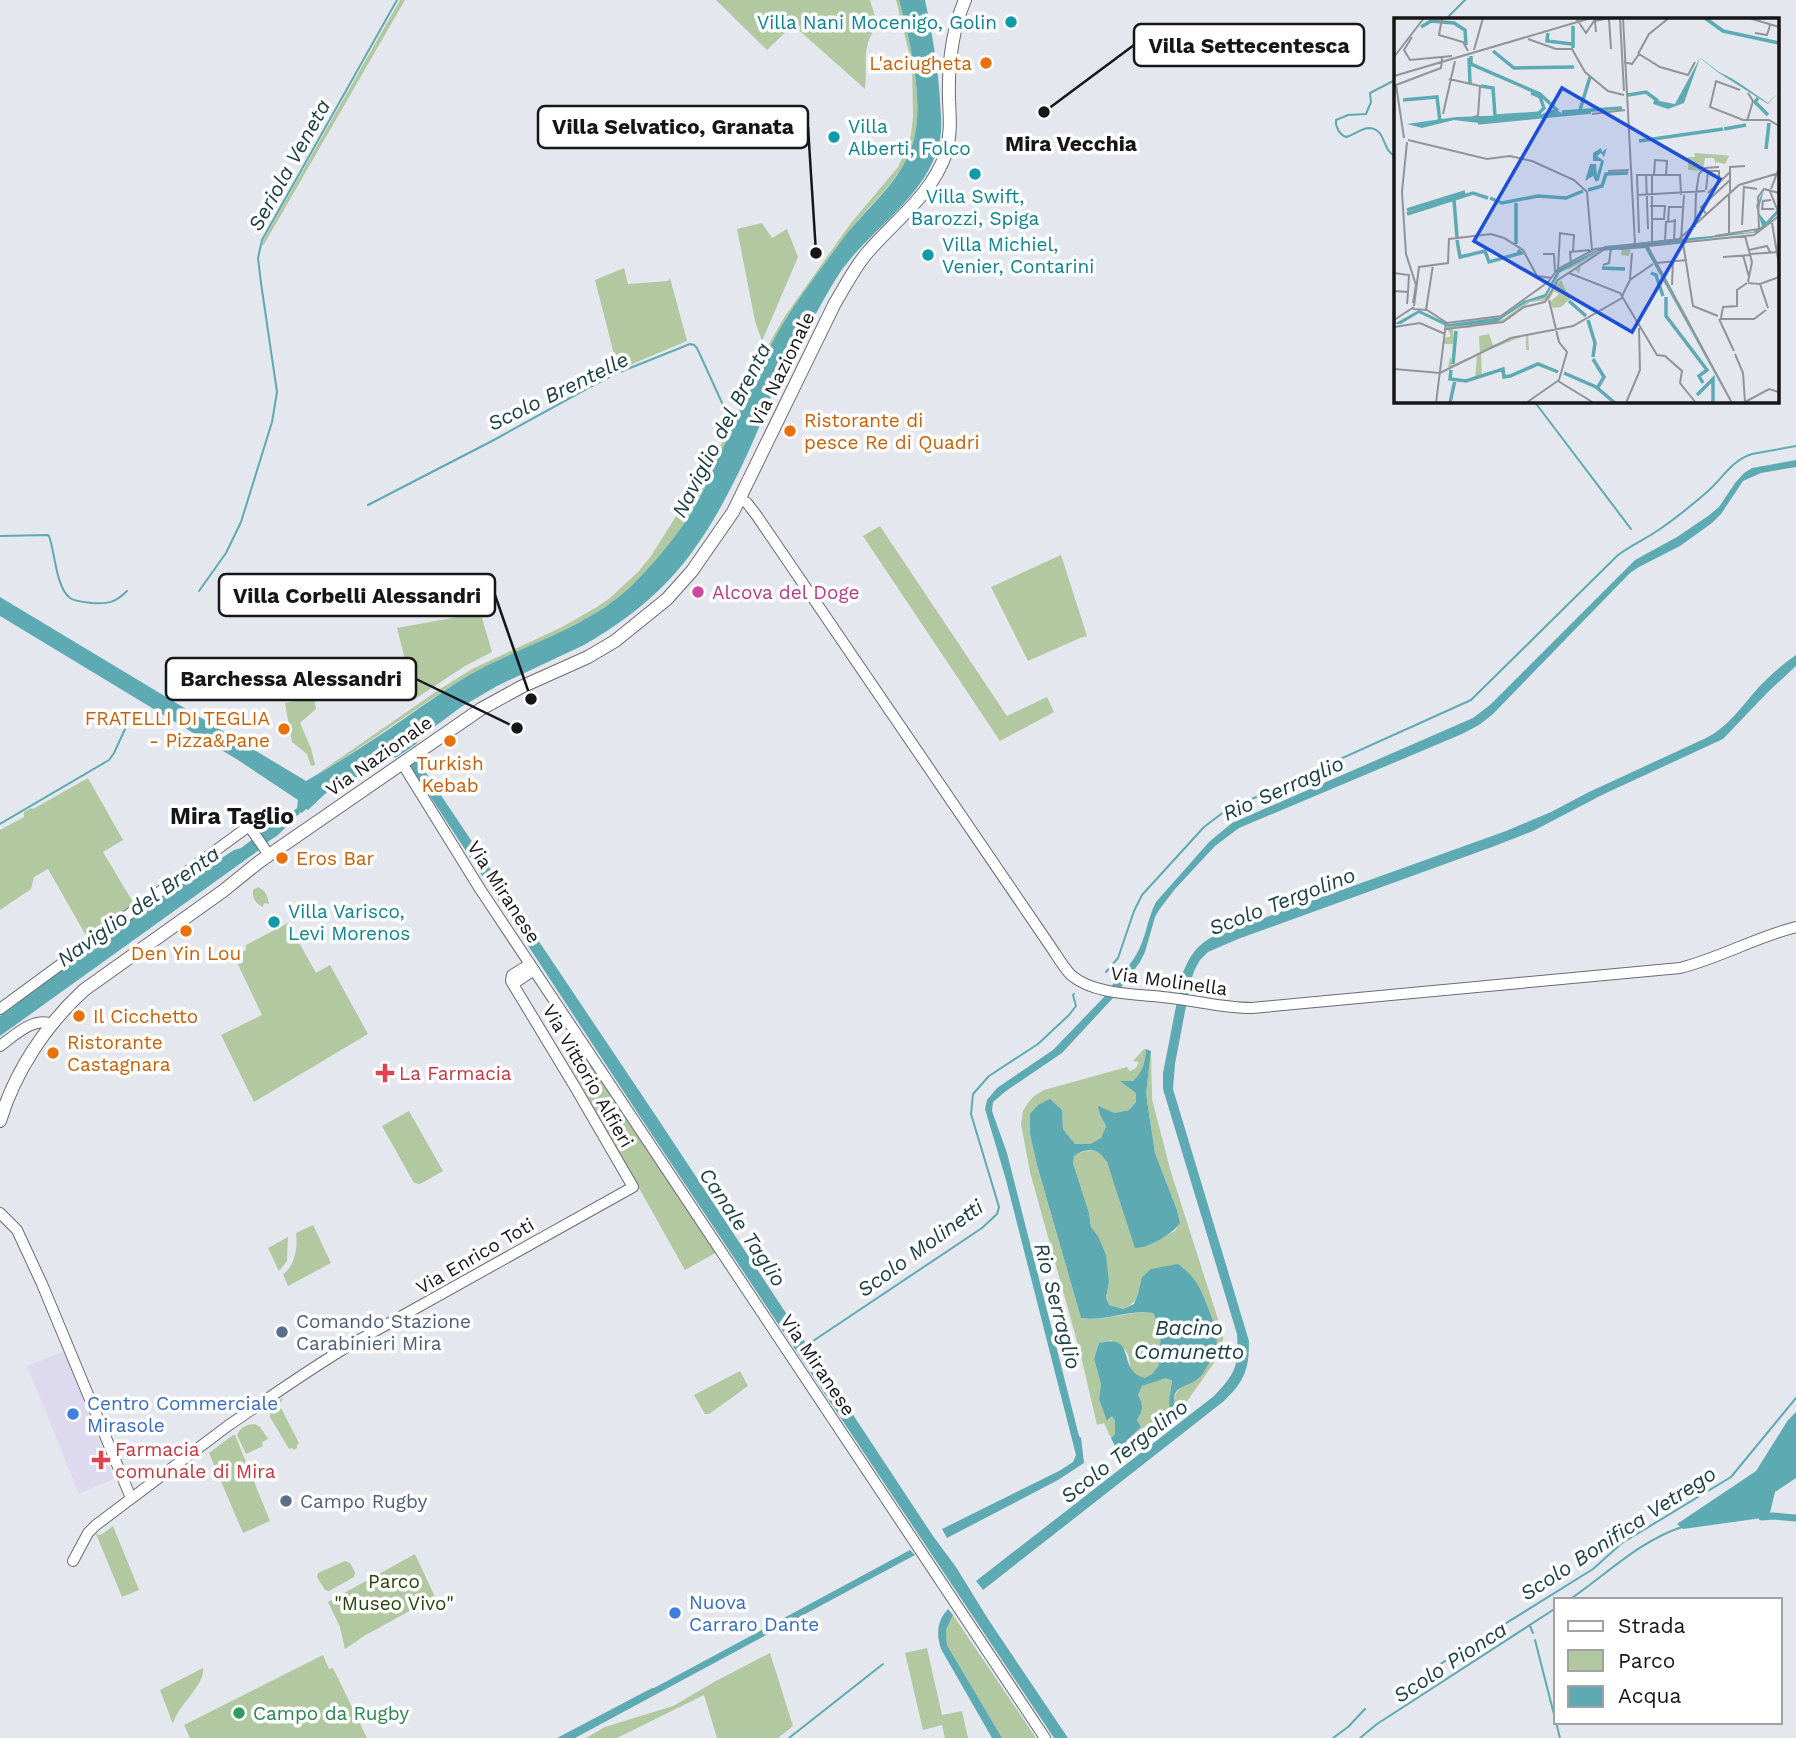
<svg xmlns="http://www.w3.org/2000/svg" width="1796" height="1738" viewBox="0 0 1796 1738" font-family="'Work Sans',sans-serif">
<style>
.commercial{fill:#dddaf0}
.green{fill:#b1c8a0}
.water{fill:#5eaab2}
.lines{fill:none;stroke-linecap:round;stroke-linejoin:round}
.stream{stroke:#5eaab2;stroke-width:2}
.canal{stroke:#5eaab2;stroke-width:7}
.secondary-casing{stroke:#6a6b73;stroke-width:12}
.primary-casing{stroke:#6a6b73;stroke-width:14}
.secondary{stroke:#fff;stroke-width:10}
.primary{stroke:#fff;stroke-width:12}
.culture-dot{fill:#0f9aa8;stroke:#fff;stroke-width:2.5}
.food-dot{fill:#e8710a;stroke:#fff;stroke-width:2.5}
.hotel-dot{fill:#d1479c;stroke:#fff;stroke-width:2.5}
.health-dot{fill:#e0444e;stroke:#fff;stroke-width:2.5}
.service-dot{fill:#5c6f8a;stroke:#fff;stroke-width:2.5}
.shop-dot{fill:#3f7fe0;stroke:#fff;stroke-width:2.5}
.leisure-dot{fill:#2e9e5b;stroke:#fff;stroke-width:2.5}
.labels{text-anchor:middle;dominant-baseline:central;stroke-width:7;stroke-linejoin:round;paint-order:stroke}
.culture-label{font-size:19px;fill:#0d838f;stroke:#fff;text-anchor:start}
.food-label{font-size:19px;fill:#c56008;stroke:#fff;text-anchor:start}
.street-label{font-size:19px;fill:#161619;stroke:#fff}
.hotel-label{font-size:19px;fill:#b23c85;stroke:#fff;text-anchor:start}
.health-label{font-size:19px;fill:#be3a42;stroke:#fff;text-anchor:start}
.service-label{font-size:19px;fill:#4e5e75;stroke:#fff;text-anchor:start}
.shop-label{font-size:19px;fill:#366cbe;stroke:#fff;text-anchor:start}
.park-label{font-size:19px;fill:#28420b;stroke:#fff}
.leisure-label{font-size:19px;fill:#27864d;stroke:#fff;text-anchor:start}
.neighbourhood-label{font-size:21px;font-weight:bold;fill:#161619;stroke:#fff}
.water-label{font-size:21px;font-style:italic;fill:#1c4044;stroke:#fff}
.quarter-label{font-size:23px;font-weight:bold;fill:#161619;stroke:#fff}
.inset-river{fill:none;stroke:#5eaab2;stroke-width:3.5}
.inset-road{fill:none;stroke:#929399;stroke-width:2}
.view{fill:#1d4ed8;fill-opacity:0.15;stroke:#1d4ed8;stroke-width:3.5}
.inset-edge{fill:none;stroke:#161619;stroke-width:3.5}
.leader{fill:none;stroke:#161619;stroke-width:2.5}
.callout-dot{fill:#161619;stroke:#fff;stroke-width:2.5}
.callout{fill:#fff;stroke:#161619;stroke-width:2.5}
.callout-label{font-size:21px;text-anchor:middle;font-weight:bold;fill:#161619}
</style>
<rect width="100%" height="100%" fill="#e5e7ef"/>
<!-- commercial -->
<polygon class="commercial" points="65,1351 114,1479 79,1494 27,1366"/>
<!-- green -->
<g class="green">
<polygon points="400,0 405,0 263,246 262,243 269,230"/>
<path d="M716,0h154l8,26c-18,18 -10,40 -13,63l-72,-64 -26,25z"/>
<path d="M896,0h3c11,41 27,105 13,146 -12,36 -44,58 -65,89 -17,25 -34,49 -51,74 -9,13 -19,26 -27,40 -30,56 -50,123 -86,176 -15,24 -35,45 -55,64 -47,42 -109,57 -163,89 -51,30 -98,68 -151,98l123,-85 35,-22 90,-42 35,-20 13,-9 28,-26 13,-16 73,-116 46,-98 15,-26 66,-93 47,-56 7,-15 6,-17 2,-18 -1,-52z"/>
<polygon points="762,223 772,238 787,229 798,257 762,341 755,321 737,229"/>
<polygon points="624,268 628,284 668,281 670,278 687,341 618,370 595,280"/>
<polygon points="880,526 1007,716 1047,697 1054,712 1000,741 863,536"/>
<polygon points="1061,555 1087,636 1080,638 1028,661 991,587"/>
<polygon points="477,601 492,652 465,666 415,699 397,628 457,617 463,605"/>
<polygon points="314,697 316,709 300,723 311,748 315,765 311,766 307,754 292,742 285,703"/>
<polygon points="88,778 123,840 103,852 134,904 88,939 48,869 34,877 31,889 0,910 0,830 24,817 24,812 31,808 33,809"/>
<path d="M258,887c7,3 10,9 11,17l-5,-1 -1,4c-7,-3 -11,-9 -10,-17z"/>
<polygon points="288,923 316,973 330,965 368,1034 254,1102 221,1035 262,1015 234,956 246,950 246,945"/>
<path d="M1144,1049h2c-1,14 -3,22 -13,32h-12l15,12v9l-7,8 -14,3 -16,-6 1,8 6,11 -5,12 -11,6h-15l-12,-15 -1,-19 -9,-8 -23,32 7,31 44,153c24,4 48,-8 72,-5l8,15 -2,37 -7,9 -7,5c-22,-6 -11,-15 -19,-28 -3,-4 -11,-8 -15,-11l-12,3 -5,16 7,25 -2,15 9,22 4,-5 3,5v13l-4,4 -7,-15 -7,2 -17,-73 -50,-180 -9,-48 2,-13 5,-8 6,-7 10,-6 83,-23 3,4 6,-3 3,-6 -6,-1z"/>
<polygon points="581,1050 717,1252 685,1270 566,1058"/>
<path d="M1151,1051l1,48 18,70 53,166v15l-40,57 -62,48 -4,-5 24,-23 -4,-6c6,-11 7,-15 1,-26l4,-9 24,-9 6,5 -3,17 5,4c0,-15 13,-20 25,-25l-57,-101c-4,17 -2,24 -19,32l-14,-4 -3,-7 3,-16 -11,-46 -7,-9 -2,-14 -16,-50 1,-7c7,-4 18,-9 26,-4 6,4 8,13 10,19 9,27 22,51 35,75l30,-15 5,-8 -3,-13 -22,-57 -9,-59z"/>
<polygon points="409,1111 443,1171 420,1184 414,1183 382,1126"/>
<path d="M313,1225l18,38 -43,23 -5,-12c12,-7 15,-28 13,-41z"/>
<polygon points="288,1237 287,1261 279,1271 268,1248"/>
<polygon points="740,1371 748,1386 709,1414 705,1414 694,1395"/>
<polygon points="283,1397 280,1406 299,1443 297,1445 297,1448 294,1450 292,1448 289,1449 270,1417 270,1409"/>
<path d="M255,1424l5,3 8,12 -6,3 1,4 -17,8 -9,-19c3,-7 9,-11 18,-11z"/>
<polygon points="233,1435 235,1435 270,1521 243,1533 209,1453"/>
<polygon points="113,1526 139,1590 122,1597 96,1534 101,1535"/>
<polygon points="415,1554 435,1597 364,1636 345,1649 340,1627 328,1602"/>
<polygon points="345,1561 350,1563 355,1572 354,1577 329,1591 325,1590 317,1577 318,1573"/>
<polygon points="953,1615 1036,1738 1002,1738 947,1645 946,1630"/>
<polygon points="927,1648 942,1715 962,1711 968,1738 945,1738 942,1725 923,1730 905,1653"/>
<polygon points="770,1653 793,1726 778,1738 717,1738 704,1695 617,1738 586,1738 605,1727 673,1706 714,1682"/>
<polygon points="323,1655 329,1669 333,1668 367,1738 190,1738 184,1725"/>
<path d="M203,1668c3,16 -26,38 -30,56l-13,-34z"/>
</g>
<!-- water -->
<g class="water">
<path d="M899,0h26c7,33 13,66 15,100 1,16 3,32 -2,47 -13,50 -68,83 -97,124 -14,21 -25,43 -37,65 -12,20 -25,39 -33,60 -3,5 -3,10 -5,15 -24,58 -55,125 -98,170 -25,26 -53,46 -84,64l-87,41 -36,21 -39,29 -6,8 -19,13 -15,3 -14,7 1,3 -24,14 -2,-2 -17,11 -18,17 -2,-1 -4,4 -1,-1 -23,23 -18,12 -1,3 -259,186v-20l142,-106 92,-60 7,-2 47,-35 2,1 7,-6 1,-8 -60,-40 -238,-144v-19l306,184c35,-20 69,-42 102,-65 19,-13 38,-27 58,-39 53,-31 115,-46 162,-88 21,-20 39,-41 55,-64 14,-20 25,-43 35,-66 17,-36 33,-74 51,-110 19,-38 46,-72 71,-106 23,-33 59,-58 72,-97 14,-41 -2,-105 -13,-146z"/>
<path d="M1796,460v7l-35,6 -18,8 -22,33 -9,9 -32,23 -41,21 -9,6 -138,142 -13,10 -17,9 -223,94 -24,18 -40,43 -16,21 -4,7 -10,35 -5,10 -27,36 -51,55 -56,38 -13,11 -1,9 15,42 72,283 2,2 3,25 -26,17 -111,58 -5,-9 117,-58 14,-9 3,-7 -70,-275 -21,-71 2,-9 10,-12 56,-38 52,-54c8,-15 22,-25 31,-41 10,-16 11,-36 20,-53l53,-60 23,-19 241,-105 17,-13 145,-145 42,-23 31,-21 11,-9 16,-24 9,-10 8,-5z"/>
<path d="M1796,655v11l-28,26 -45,47 -119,55 -71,37 -41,16 -254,92 -30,13 -8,8 -5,9 -4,11 -16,84 -2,25 76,252c0,28 -4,40 -25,60l-241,189 -7,-9 238,-185c22,-23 25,-31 23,-62l-74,-245v-16l16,-82 -3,-4v-5l4,-1c7,-20 14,-35 34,-45l292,-105 45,-19 38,-20 117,-54c23,-12 36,-32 52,-50 11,-12 25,-24 38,-33z"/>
<polygon points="418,761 658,1119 933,1536 956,1567 988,1619 1068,1738 1054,1738 639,1115 428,793 412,769 411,765"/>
<path d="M1146,1049l5,2 -5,43 9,59 22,57 3,13c-7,11 -32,25 -45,25l-28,-86c-10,-15 -18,-15 -33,-6l-1,7 16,50 2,14 7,9 8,19 3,27 -3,16 3,7 14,4 11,-5 4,-10 4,-17 9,-8 27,-5c19,15 22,23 30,44 9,23 14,34 0,57 -3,4 -5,10 -9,13 -13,11 -29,6 -24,30l-5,3 -1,-11 3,-19 -6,-3 -24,8 -4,9c6,11 5,15 -1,25l4,7 -24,23 -6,-12 4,-4v-13l-3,-5 -5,5 -8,-22 2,-15 -7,-25 5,-16c40,-10 16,28 46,35l7,-4 7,-9 2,-37 -8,-15c-24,-4 -48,9 -72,5l-44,-153 -7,-31v-20l8,-9 12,-6 12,11 1,19 12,15h15l11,-6 5,-12 -6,-11 -2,-9 17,7 14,-3 7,-8v-9l-16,-12h13c10,-10 12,-18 13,-32z"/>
<polygon points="1796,1412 1796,1478 1775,1492 1769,1517 1683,1529 1677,1524 1756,1471 1788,1420"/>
<polygon points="910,1550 915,1555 575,1738 557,1738 652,1688 654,1688"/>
<path d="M948,1609l5,6 -7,15 1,15 55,93h-10l-51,-89c-5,-16 -4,-28 7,-40z"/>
</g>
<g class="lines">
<!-- stream -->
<g class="stream">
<polyline points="1446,19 1465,0"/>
<path d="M1395,80l-25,13 1,9 -5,12 -18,1 -12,5c-1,7 4,15 10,17 7,-2 15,-8 22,-9 19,0 13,22 27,28"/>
<polyline points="1534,401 1631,529"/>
<polyline points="368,505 492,441 590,387 615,374 690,344 694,345 697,348 728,416"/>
<path d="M0,536l47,-1 2,1c6,16 7,52 21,62 6,4 15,4 22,5 16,1 23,0 35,-12"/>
<polyline points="199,591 226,553 241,522 272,422 277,392 261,283 258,258 262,240 397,0"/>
<polyline points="0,824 109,760 114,753 131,716"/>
<path d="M1106,972l12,-14 16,-47 8,-16 62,-68 21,-16 246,-111 147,-145c13,-10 28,-16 42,-26 16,-11 32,-24 47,-37 15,-13 25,-32 45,-38l44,-8"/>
<polyline points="813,1341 982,1228 997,1214 999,1207 971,1114 973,1094 989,1076 1038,1044 1069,1015 1076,1006 1073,995 1074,994"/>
<path d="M1569,1600c37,-25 70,-59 113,-73"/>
<polyline points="1530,1626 1533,1633"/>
<polyline points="1535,1640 1560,1738"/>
<polyline points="1434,1668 1593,1569 1622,1543 1731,1477 1796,1398"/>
<polyline points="789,1738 883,1664"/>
<polyline points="1333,1738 1348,1727 1365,1709"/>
<polyline points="1360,1738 1377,1724 1556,1608"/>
</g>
<!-- canal -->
<polyline class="canal" points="1762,1517 1773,1516 1796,1518"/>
<!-- secondary casing -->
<g class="secondary-casing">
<g id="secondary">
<path d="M739,498l8,5 10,13 298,437c5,8 10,16 16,22 24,21 71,19 100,23 28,3 52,10 81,10l428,-40c40,-10 76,-31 116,-41"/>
<polyline points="402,763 480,889 1045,1738"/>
<polyline points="513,984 534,970"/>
<polyline points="0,1009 249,826 269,855"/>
<path d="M0,1046c14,-10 34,-30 52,-22"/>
<polyline points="0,1213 17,1230 42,1284 131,1498"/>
<path d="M73,1561l15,-28 8,-8 133,-100c40,-27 79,-55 121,-80l283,-158 -58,-100 -64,-106 1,-6 18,-11"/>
</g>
</g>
<!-- primary casing -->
<g class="primary-casing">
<path id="primary" d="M0,1121c15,-50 46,-96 84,-131l139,-99 36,-29 222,-153 40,-22 67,-30 27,-16 52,-42 25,-28 41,-59 102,-209c10,-16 19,-35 32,-50 27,-32 65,-58 79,-100 5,-18 4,-34 3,-53 -1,-35 2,-68 16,-100"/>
</g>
<!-- secondary -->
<use href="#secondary" class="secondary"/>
<!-- primary -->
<use href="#primary" class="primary"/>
</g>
<!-- markers -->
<g class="culture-dot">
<circle cx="1011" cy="22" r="7"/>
<circle cx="834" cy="137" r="7"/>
<circle cx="975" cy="174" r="7"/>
<circle cx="928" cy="255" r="7"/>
<circle cx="274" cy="922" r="7"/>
</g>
<g class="food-dot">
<circle cx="986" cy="63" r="7"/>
<circle cx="790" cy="431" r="7"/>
<circle cx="284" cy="729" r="7"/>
<circle cx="450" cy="741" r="7"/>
<circle cx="282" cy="858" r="7"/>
<circle cx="186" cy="931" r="7"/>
<circle cx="79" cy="1016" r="7"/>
<circle cx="53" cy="1053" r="7"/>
</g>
<circle class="hotel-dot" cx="698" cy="592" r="7"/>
<g class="health-dot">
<path d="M381.5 1062.5h7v7h7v7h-7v7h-7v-7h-7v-7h7z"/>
<path d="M97.5 1449.5h7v7h7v7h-7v7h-7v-7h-7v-7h7z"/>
</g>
<g class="service-dot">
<circle cx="282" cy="1332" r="7"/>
<circle cx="286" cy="1501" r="7"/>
</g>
<g class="shop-dot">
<circle cx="73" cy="1414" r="7"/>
<circle cx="675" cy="1613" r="7"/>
</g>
<circle class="leisure-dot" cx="239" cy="1713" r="7"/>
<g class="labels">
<!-- culture labels -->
<g class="culture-label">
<text x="997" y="22" text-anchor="end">Villa Nani Mocenigo, Golin</text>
<text x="848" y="126">Villa<tspan x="848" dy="22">Alberti, Folco</tspan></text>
<text x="975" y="196" text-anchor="middle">Villa Swift,<tspan x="975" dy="22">Barozzi, Spiga</tspan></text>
<text x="942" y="244">Villa Michiel,<tspan x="942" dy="22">Venier, Contarini</tspan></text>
<text x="288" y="911">Villa Varisco,<tspan x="288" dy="22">Levi Morenos</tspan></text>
</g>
<!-- food labels -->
<g class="food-label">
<text x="972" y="63" text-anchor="end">L'aciugheta</text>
<text x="804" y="420">Ristorante di<tspan x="804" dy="22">pesce Re di Quadri</tspan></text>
<text x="270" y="718" text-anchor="end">FRATELLI DI TEGLIA<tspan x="270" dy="22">- Pizza&amp;Pane</tspan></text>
<text x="450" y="763" text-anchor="middle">Turkish<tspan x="450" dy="22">Kebab</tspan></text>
<text x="296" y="858">Eros Bar</text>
<text x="186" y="953" text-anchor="middle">Den Yin Lou</text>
<text x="93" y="1016">Il Cicchetto</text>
<text x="67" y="1042">Ristorante<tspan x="67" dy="22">Castagnara</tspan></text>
</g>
<!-- street labels -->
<g class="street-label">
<text transform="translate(782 369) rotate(-64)">Via Nazionale</text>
<text transform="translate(379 756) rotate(-35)">Via Nazionale</text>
<text transform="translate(504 892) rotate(57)">Via Miranese</text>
<text transform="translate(1169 981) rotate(8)">Via Molinella</text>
<text transform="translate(588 1076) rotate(60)">Via Vittorio Alfieri</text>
<text transform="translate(475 1256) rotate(-30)">Via Enrico Toti</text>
<text transform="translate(818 1365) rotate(56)">Via Miranese</text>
</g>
<!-- hotel labels -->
<g class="hotel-label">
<text x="712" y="592">Alcova del Doge</text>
</g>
<!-- health labels -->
<g class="health-label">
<text x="399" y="1073">La Farmacia</text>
<text x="115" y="1449">Farmacia<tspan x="115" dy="22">comunale di Mira</tspan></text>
</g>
<!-- service labels -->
<g class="service-label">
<text x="296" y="1321">Comando Stazione<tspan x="296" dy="22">Carabinieri Mira</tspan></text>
<text x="300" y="1501">Campo Rugby</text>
</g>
<!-- shop labels -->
<g class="shop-label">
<text x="87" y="1403">Centro Commerciale<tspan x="87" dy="22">Mirasole</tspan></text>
<text x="689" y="1602">Nuova<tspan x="689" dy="22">Carraro Dante</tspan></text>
</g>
<!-- park labels -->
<g class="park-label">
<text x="394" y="1581">Parco<tspan x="394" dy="22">"Museo Vivo"</tspan></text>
</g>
<!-- leisure labels -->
<g class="leisure-label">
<text x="253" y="1713">Campo da Rugby</text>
</g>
<!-- neighbourhood labels -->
<g class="neighbourhood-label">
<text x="1071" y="143">Mira Vecchia</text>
</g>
<!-- water labels -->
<g class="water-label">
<text transform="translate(289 165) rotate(-61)">Seriola Veneta</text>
<text transform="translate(558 391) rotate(-26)">Scolo Brentelle</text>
<text transform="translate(721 430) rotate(-63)">Naviglio del Brenta</text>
<text transform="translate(1283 788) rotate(-24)">Rio Serraglio</text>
<text transform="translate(1282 901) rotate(-21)">Scolo Tergolino</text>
<text transform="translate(138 906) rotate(-35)">Naviglio del Brenta</text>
<text transform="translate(743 1227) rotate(56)">Canale Taglio</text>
<text transform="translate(920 1248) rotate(-36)">Scolo Molinetti</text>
<text transform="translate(1058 1306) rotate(75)">Rio Serraglio</text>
<text x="1189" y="1327">Bacino<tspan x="1189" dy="24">Comunetto</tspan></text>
<text transform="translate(1124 1451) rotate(-38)">Scolo Tergolino</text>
<text transform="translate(1618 1533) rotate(-33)">Scolo Bonifica Vetrego</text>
<text transform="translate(1450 1662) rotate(-33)">Scolo Pionca</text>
</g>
<!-- quarter labels -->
<g class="quarter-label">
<text x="232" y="816">Mira Taglio</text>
</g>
</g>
<!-- overview -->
<g transform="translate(1394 18)">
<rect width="385" height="385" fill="#e5e7ef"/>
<path d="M300,135l29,2 6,1 -4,8 -9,-2v4l-2,-8h-9l-2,13 -15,-1v-13h7zM216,230h34l-13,1 -2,7 -8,-1 1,-6h-17l-23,13 -3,12 -4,-5 6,-6 -12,6 -7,2 -2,1 -7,17 8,-9 9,19 -9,8 -8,1 -3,-6 9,-8 -5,-3 -5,9 -19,2 -21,17 -2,-1 -6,4 -14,3 -10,1 -8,2 -16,-1 1,17h-10l1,-6 6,-2 -5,-9 39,-2 20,-7 22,-16 19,-5 4,-3 7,-19 4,-4 37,-20 6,-2zM95,316l4,11 35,-11 1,16h-3v-15l-45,18 1,24 -7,2 2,-24 -29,13 2,-12 2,9 28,-12 -1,-17z" fill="#b1c8a0"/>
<path d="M306,40l2,1 17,13 12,6 11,7 26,18 11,-11 -11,12 -49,-31 -19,-15 -16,45 -16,6 -15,-5 1,-4 21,4zM160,91l8,4 -83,10 -25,-3 -32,8 -15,-4 49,-7 86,-3zM207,130l1,4 5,-4 -3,9 -3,-4 -4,3 7,5 -5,19 -3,2 -3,-6 -8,5 5,-17h6l1,11 4,-14h-8v-8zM370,172l-6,22 8,10 13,-14v5l-20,19 -112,14 84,157 -86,-155 -47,3 -39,22 -13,24 -19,5 -32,21 -47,4 -29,-14 -18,11h-7l25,-14 30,14 52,-7 23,-16 21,-7 13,-24 47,-24 148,-14 9,-6 -6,-20z" fill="#5eaab2"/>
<path class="inset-river" d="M311,0l18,13 56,12M179,8v22M27,9l10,-6 23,2 11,7 1,15M154,15l-1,8 25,3M99,33l21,17 60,-1M77,38v8l69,30 18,17M75,40l1,25M87,68l12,2 2,28M137,75l9,4 4,11 -5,5M234,77l18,-3 12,9M364,80l-3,4 13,13M9,82l34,-3 3,25M186,92l10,-33M168,94l60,-4M102,98l45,-3M84,105l113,-11M330,111l22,-4M245,123l84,-12M372,131l3,-26M194,172l14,-4 4,-12 22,-1M96,180l12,5 36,-7 28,2 17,-7M60,182l3,37M122,185v41M13,192l58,-18M13,196l66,-21 15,5M63,222l3,17 25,-6 4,11 32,-9 -3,-3M208,250l23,1M257,255l5,2 7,21M272,279v19l41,54 -8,6 4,7M175,283l17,15M194,302l7,23 -2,14M199,341l11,18 -6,10M59,346l3,-33M57,352l-1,9 16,2 37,-12 1,8 6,-1 28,-12 20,8M170,355l32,14 19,16M303,377l16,-16v24M56,385l5,-23"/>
<path class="inset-road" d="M48,0l-3,17 24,7 5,9M182,0l10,15 10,-15M226,0l4,73M229,0l12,226M355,0l30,9M215,1l2,30M202,14l-1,-11 14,-3M361,15l12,2 3,-10M18,19l-8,13 6,10 42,-4M134,21l28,10h16l13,23 23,19 16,4M80,32l9,-32M244,36l11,-20 20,-16M0,39l30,-39M230,44l8,2 7,-10 21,13 28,8 7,-13M0,58l197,-58M55,61l31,7 -2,30 -5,1M346,72l-24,-9 -6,26 33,13h26l10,6M49,96l12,-53M198,96l33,-4M353,103l6,-20 -5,-8M10,120l-8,-53 45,-17 1,-10M14,122l79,19 23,-3 22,5 42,19 13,12 5,58M13,124l-5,50 4,62 10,31 -3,18M214,153l21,-1M252,156l2,55M260,157l1,-15 12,1 -1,14M375,171l10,25M377,171l8,-21M312,172l2,-19h11v7M314,175l22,-21M336,175v-26l15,-1M302,176l3,-20 6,-6 14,-1M243,177l68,-4M377,182l-8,1 -1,8h12M256,188h15l-1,13h-12M313,197l-6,-8 29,-27M274,204l1,-15h13M378,205l7,42M348,207l2,-38 13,2M301,209l1,-34M165,215l15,2 -1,17M245,215l-2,-58h43l1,20M335,217v-41M321,218l44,-7 -1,-32 6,-8 15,4M351,218l7,26 -4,20M287,222l3,-45M271,223l1,-19 9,-1M280,223l1,-22M289,225l10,63 25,10M258,227v-70M254,229l84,156M225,231l135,-14 25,-19M355,232l18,-4 3,6M149,236h11l1,18M357,236l28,-2M349,237l6,22M329,239l28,-2M262,245l31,-3M177,247l-1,-13 20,-2M209,247l6,-2 2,-15M164,251l2,-36M0,255l15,2 -1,17M175,255l51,20 37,62 8,1 17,15 -2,12 16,20M236,261l2,-26M354,265l12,1 19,-7M366,266l8,24M278,267l1,-25M0,273l14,1 -1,12M228,278l8,-16 23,-16M20,288l5,-39 29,-4 1,-24 42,-5 13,4 19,12 14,26 15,2M19,291l14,1 20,13 54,-7 47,-34 10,-13 37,-20 84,-10 60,-54 40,-12M32,292l7,-45M327,300l2,-11 14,-1v-16l10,-7M325,301l15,32M326,301h34l12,-9M0,302l20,-13M0,309l26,-4 25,11M52,311l57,-7 21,-15 21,-5 13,-22 47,-31M341,336l8,19 2,29M0,351l46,4 71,-35 62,-12 49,-28M164,363l36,22M351,384l24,-13 10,3M42,385l10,-80M132,385l33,-23 8,-28 -8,-10 -10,-42M232,385l14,-33 -1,-42"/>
<path class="view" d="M168,70l158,91 -88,153 -158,-91z"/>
<rect width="385" height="385" class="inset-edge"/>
</g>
<!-- callouts -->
<path class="leader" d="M1044 112L1134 45M816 253L808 127M531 699L495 595M517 728L416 679"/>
<g class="callout-dot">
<circle cx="1044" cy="112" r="7"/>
<circle cx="816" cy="253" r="7"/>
<circle cx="531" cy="699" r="7"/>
<circle cx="517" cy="728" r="7"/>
</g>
<g class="callout">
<rect x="1134" y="24" width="230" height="42" rx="7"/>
<rect x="538" y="106" width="270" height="42" rx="7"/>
<rect x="219" y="574" width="276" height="42" rx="7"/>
<rect x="166" y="658" width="250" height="42" rx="7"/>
</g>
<g class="callout-label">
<text x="1249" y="53">Villa Settecentesca</text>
<text x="673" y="134">Villa Selvatico, Granata</text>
<text x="357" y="603">Villa Corbelli Alessandri</text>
<text x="291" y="686">Barchessa Alessandri</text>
</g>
<!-- legend -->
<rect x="1554" y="1598" width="228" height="126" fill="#ffffff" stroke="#a2a2a3" stroke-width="2"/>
<rect x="1568" y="1621" width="35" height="10" fill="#ffffff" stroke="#a2a2a3" stroke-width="2"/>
<text x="1618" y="1633" font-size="21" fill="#161619">Strada</text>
<rect x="1568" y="1650" width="35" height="21" fill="#b1c8a0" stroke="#a2a2a3" stroke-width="2"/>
<text x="1618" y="1668" font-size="21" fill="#161619">Parco</text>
<rect x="1568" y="1686" width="35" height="21" fill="#5eaab2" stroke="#a2a2a3" stroke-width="2"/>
<text x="1618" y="1703" font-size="21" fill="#161619">Acqua</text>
</svg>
